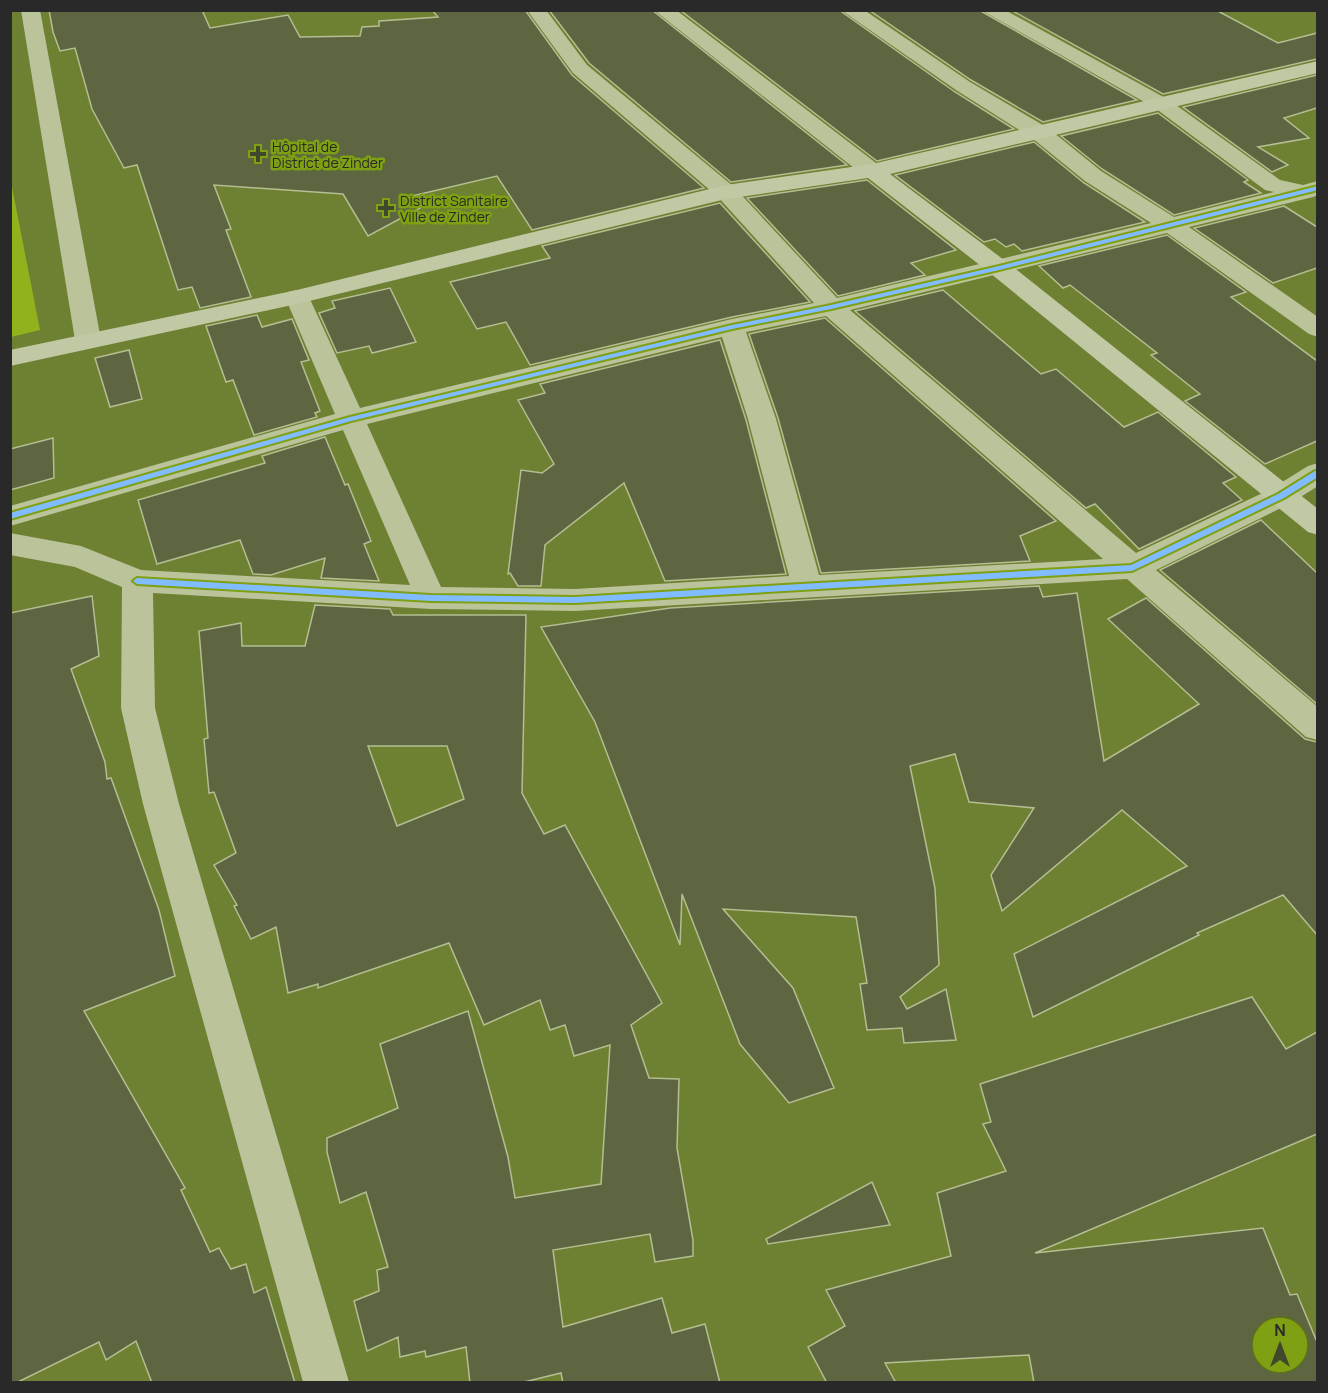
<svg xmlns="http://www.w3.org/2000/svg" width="1328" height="1393" viewBox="0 0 1328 1393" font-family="Manrope,sans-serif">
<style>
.green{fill:#91b21d}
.building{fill:#5d6640;stroke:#b4be92;stroke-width:1.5;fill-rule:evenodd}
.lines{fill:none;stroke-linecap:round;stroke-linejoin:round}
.street{fill:#bac39a;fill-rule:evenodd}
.secondary{fill:#c0c9a4;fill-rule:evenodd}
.cycleway-casing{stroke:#7fa012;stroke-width:4}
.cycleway{fill:#80bcff;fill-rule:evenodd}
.poi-dot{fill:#41472c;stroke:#7fa012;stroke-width:2}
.labels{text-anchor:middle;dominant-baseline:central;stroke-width:5;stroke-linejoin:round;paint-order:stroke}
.far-poi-label{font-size:14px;fill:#292929;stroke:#7fa012;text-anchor:start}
</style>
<rect width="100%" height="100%" fill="#6e8032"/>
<!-- green -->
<polygon class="green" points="11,182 40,330 11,337 10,337"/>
<!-- building -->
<g class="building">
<polygon points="49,10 202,10 210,28 288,15 300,37 360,36 362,27 379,26 379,21 438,17 432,10 525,10 572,75 704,188 532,230 497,176 412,196 420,208 368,236 343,194 214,185 231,229 226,230 251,297 200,308 192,287 178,290 137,165 124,168 92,109 75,48 60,51 53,32"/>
<polygon points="549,10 652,10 847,165 731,182 589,63"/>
<polygon points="680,10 839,10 955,92 1014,129 877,161"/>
<polygon points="869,10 979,10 1137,100 1043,122 971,80"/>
<polygon points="1011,10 1216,10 1278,43 1317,33 1317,59 1163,94"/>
<polygon points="1317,75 1317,108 1284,118 1309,138 1258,147 1288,165 1272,172 1183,107"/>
<polygon points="1158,113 1248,180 1244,182 1261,193 1174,215 1102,169 1061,136"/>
<polygon points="1034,142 1084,183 1145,222 1022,251 1014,244 1006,247 995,239 984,242 895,175"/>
<polygon points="867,180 956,250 911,263 925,275 838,296 747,198"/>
<polygon points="720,203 810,302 732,317 530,365 506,322 477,329 450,282 550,258 542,246"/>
<polygon points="1284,206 1317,227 1317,268 1273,283 1194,228"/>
<polygon points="1167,235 1246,292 1231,297 1317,361 1317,441 1265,464 1185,401 1200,394 1151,355 1157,353 1070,285 1063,288 1039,266"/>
<polygon points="390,288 416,342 372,353 369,346 337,353 319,313 335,308 332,301"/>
<polygon points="943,290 1041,374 1056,369 1124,427 1158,412 1236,477 1223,483 1242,500 1139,549 1095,504 1086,508 855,311"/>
<polygon points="257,315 262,327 292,319 309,360 301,362 320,411 315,413 317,417 254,435 233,380 226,382 206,326"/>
<polygon points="825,318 1056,521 1020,536 1030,561 821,573 778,418 749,334"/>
<polygon points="720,340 746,420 786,574 665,581 624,483 545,545 541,586 518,586 510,573 508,574 521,470 542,473 554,464 518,400 545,393 540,384"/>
<polygon points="129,350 142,399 110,407 95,358"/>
<polygon points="325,437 345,485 348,484 371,541 364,544 379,581 321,578 325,558 271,575 253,574 240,540 157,564 138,500 265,463 262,456"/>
<polygon points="53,438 54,478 10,490 10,449"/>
<polygon points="1261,520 1317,573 1317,704 1160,570"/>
<polygon points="1039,586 1043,597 1077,593 1104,761 1199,704 1108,619 1146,598 1305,739 1317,742 1317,935 1283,895 1197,933 1199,935 1033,1017 1014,954 1187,866 1122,810 1002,911 991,875 1034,808 969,802 955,754 910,766 935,888 939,965 900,997 907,1009 946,989 956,1040 904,1043 902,1028 867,1030 860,984 867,983 856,917 723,909 793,988 834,1088 789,1103 740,1044 682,894 680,945 595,722 541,627 670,608"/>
<polygon points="92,596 99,656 71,669 105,762 107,779 111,778 159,910 175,976 84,1011 185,1188 181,1190 210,1252 219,1248 231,1269 246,1264 254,1293 266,1287 295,1383 152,1383 136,1341 106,1360 99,1342 16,1383 10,1383 10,613"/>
<path d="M315,605l75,4 3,6h133l-4,178 22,41 21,-9 97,178 -31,22 18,53 30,1 -2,69 16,92v16l-38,6 -5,-28 -97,16 10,77 99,-29 10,35 33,-9 15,59h-157l-2,-10 -41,10h-50l-4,-36 -40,10 -1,-6 -25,6 -2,-20 -31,14 -13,-50 25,-10 -2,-21 11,-3 -22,-75 -26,11 -13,-51v-14l71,-30 -18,-64 88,-33 40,146 7,41 86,-14 9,-139 -36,11 -9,-31 -15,5 -10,-30 -56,25 -35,-82 -131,45v-4l-30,9 -12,-66 -25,12 -17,-33 3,-1 -23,-40 22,-12 -22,-61 -5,1 -5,-54 4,-1 -9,-107 42,-8 1,23h63zM368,746h79l17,53 -67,27z"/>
<path d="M1252,997l34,52 31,-17v102l-282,119 228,-25 27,67 7,-1 20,48v41h-283l-5,-28 -144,8 11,20h-69l-19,-36 37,-21 -19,-36 125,-34 -14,-63 69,-22 -23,-47 8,-2 -11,-38zM1262,1327h36v36h-36z"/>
<polygon points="872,1182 890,1225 768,1244 766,1239"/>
</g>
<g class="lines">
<!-- street -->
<g class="street">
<polygon points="21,10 40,10 101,340 97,346 88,348 79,346 75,340"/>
<path d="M527,10h19l41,55 147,122 103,111 314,-75 -66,-42 -53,-43 -76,-48 -115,-80h23l106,72 78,46 53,43 73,46 100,-25 -9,-2 -110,-82 -174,-98h24l164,90 111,80 23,5 15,-4v14l-5,2 -124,30 129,90v20l-9,-3 -142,-101 -317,77 286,243 135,-64 37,-23 10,-3v23l-27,17 -135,67 162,137v33l-12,-3 -179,-158 -552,32 -144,-2 -278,-16 2,115 24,96 170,578h-46l-160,-578 -22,-96 1,-121 -47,-20 -65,-12v-22l71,13 60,24 269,15 -67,-155 -333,96v-20l325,-92 -50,-117 3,-5 9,-2 9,2 3,5 51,111 372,-89 82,-16 -96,-106 -145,-124zM826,316l277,243 -284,16 -43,-156 -30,-87zM722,337l26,82 41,157 -214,13 -134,-2 -74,-163z"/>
<polygon points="654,10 676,10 880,166 883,171 880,176 864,176"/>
</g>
<!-- secondary -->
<polygon class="secondary" points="1318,61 1318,73 890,174 1008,263 1318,509 1318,535 1308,532 990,273 868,178 726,199 297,304 10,366 10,350 297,290 726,185 872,164"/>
<!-- cycleway casing -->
<g class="cycleway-casing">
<g id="cycleway">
<polygon points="1318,186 1318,190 999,270 831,309 732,329 351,421 10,519 10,513 350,417 732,325 831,305 999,266"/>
<polygon points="1315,471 1318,471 1318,477 1284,498 1132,571 575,603 431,601 137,584 133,581 137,578 431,595 575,597 1131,565 1278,494"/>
</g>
</g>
<!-- cycleway -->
<use href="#cycleway" class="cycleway"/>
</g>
<!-- markers -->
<g class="poi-dot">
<path d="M255 145h6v6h6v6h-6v6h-6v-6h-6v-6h6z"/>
<path d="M383 199h6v6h6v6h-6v6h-6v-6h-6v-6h6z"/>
</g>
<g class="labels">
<!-- far-poi labels -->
<g class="far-poi-label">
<text x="272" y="146">Hôpital de<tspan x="272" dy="16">District de Zinder</tspan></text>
<text x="400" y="200">District Sanitaire<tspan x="400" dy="16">Ville de Zinder</tspan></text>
</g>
</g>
<!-- border -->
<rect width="1328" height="1393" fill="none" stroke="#292929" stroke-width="24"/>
<!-- north arrow -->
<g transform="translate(1280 1345)"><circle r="28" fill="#7fa012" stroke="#5d701b" stroke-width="1.5"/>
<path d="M0-4.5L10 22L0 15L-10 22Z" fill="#41472c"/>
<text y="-9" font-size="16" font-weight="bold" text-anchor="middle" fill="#292929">N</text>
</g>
</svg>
